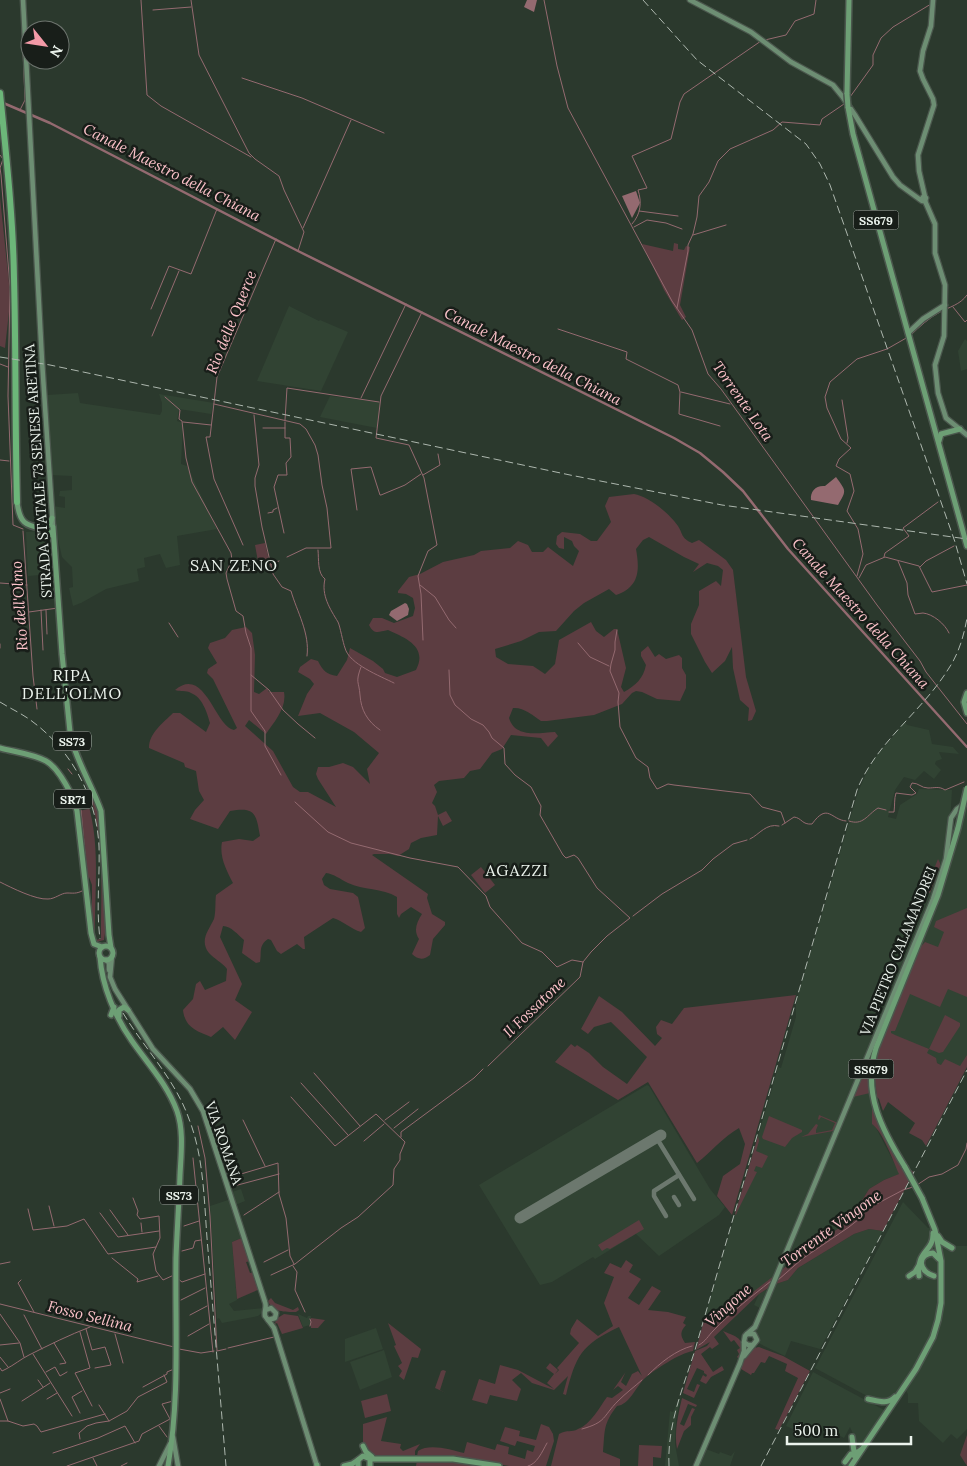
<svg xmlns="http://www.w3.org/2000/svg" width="967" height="1466" viewBox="0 0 967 1466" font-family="Lora,serif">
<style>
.built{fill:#314333}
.green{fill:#5c3d41}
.water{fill:#946a70}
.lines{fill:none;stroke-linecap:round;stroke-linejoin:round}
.stream{stroke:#946a70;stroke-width:1}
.canal{stroke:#946a70;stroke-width:2.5}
.taxiway{stroke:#6c786e;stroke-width:4.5}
.runway{stroke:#6c786e;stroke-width:11}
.secondary-casing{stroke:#4b574d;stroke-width:7}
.primary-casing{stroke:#4b574d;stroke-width:8}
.highway-casing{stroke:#4b574d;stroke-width:9}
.secondary{stroke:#6d8e73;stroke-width:4.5}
.primary{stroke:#6d9f75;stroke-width:5}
.highway{stroke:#6cb679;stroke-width:6}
.rail{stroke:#adb7ae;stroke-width:1;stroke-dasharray:8 4;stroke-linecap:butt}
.primary-bridge-casing{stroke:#4b574d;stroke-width:8;stroke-linecap:butt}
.primary-bridge{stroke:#6d9f75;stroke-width:5}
.labels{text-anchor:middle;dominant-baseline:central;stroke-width:5;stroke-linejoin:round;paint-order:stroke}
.shield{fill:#181e19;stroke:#acb4ad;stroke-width:1}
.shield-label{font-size:12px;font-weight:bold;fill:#ecf4ed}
.street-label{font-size:14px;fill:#ecf4ed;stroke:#181e19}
.water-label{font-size:15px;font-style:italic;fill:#fdc3ca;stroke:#181e19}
.quarter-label{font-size:16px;letter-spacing:1px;fill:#ecf4ed;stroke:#181e19}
</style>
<rect width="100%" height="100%" fill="#2b392d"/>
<!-- built -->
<g class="built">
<polygon points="289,306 319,321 320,320 348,332 321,391 257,381"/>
<polygon points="965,339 967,341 967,369 961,371 958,351"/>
<polygon points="78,393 80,403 160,415 162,411 162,403 159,394 214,403 211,414 179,409 177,421 183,423 181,464 187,466 217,529 177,536 180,565 166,568 160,554 144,558 145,567 137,569 139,581 106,589 81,603 73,606 69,588 73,587 72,567 62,557 54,521 53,506 65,508 65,497 59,496 60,491 72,490 72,476 50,475 47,395"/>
<polygon points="330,396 380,402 377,428 320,417"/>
<polygon points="44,531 47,532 50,535 52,574 28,576 26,532"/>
<polygon points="905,722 907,725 929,730 932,744 953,747 959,754 939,752 942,759 936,761 935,764 941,770 934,779 924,771 915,780 904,777 895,790 888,817 896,819 900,805 917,794 919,789 952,790 949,840 958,828 964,804 967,805 967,1067 941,1065 879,1029 777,1274 714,1322 704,1320 771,1092 778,1067 781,1068 796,1017 796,1004 802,981 858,792 868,769 878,754"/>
<polygon points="647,1085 649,1086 710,1189 725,1207 719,1215 659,1256 636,1234 595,1259 593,1257 552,1282 540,1285 479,1185"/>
<polygon points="862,1093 870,1093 875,1126 900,1174 884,1180 869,1189 856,1210 843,1225 781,1271 853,1097"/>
<polygon points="241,1189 245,1201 233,1206 244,1237 232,1242 237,1300 229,1304 234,1311 264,1308 263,1312 258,1316 222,1323 219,1318 217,1319 210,1206 231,1199 229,1193"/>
<polygon points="903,1202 928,1228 937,1227 941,1240 951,1246 967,1246 967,1429 957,1439 951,1434 943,1443 919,1421 918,1403 908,1403 908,1394 903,1386 890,1400 869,1397 815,1368"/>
<polygon points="869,1229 883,1231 820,1349 791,1341 785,1356 756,1342 752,1333 762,1309 754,1305 759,1294 773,1285 788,1280 798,1268 854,1234"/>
<polygon points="298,1314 307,1318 308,1316 311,1316 310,1325 303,1327"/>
<polygon points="376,1328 383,1349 345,1362 345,1339"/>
<polygon points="384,1350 392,1377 360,1390 350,1362"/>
<polygon points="813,1372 886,1411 859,1450 854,1451 854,1436 850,1427 844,1438 828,1429 807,1435 786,1426"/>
<polygon points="681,1395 676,1420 675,1444 679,1466 665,1466 670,1411 673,1412"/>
<polygon points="706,1449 719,1454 720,1452 731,1456 735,1451 730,1466 699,1466"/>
</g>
<!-- green -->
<g class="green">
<polygon points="0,197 9,283 9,312 5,348 0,346"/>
<polygon points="674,243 678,244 678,249 684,250 686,246 690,247 680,305 686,317 682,320 664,290 642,244 673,251"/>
<path d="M634,494c14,2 36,20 44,32 5,8 3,12 14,17l7,-3 27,20 7,10 13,107 10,34 -4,9 -4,1 1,-13 -9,-8 -7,-32 -1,-21 -7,14 -13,12 -7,-11 -14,-28v-10l8,-19v-14l17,-10 5,5 2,-16 -5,-4 -11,-3 -14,9 6,-8 -15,-7 -35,-20 -6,3 -7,9c4,22 3,38 -20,46l-7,-6 -25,14 -10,8 -18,20 -17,1 -18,9 -26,8 1,8 12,7 25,2 12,8 10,-10 4,-24 32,-18 5,9 8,6 10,-8h3l9,39 -5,19 3,5c12,-7 19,-13 22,-27l-5,-9v-4l7,-6 7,11 4,-3 7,5 13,-4 3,3v10l4,7v13l-6,13 -23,-2 -15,-7 -6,-1 -4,2 -10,11 -28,11 -47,6h-6c-8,-6 -18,-14 -28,-13l-4,10c6,20 29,15 46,14l3,4 -10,11 -7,-9 -30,-3 -9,14 -10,4 -12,16 -10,2 -6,7 -25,3 -5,4 3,7 -5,11 3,3 3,9 8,-4 6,10 -9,5 -5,-10 -1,19 -16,3 -10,5 -2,6 -11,7 -8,-2h-16l-2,1 56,39 -1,4 5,16 13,8v3l-12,14 -3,16c-6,5 -12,5 -18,-1l7,-15c-6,-9 -2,-17 3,-25l-11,-7 -10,7 -2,4 -2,-4v-17c-15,-9 -34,-7 -49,-14 -8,-4 -14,-9 -22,-10l-4,6 2,6 6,4 23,4 5,4 7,31 -4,4c-10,-3 -18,-11 -28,-14l-29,19 1,12h-2l-6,-5 -16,10 -4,-3 -6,-11 -3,-1c-10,7 -6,13 -8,23l-4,1 -14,-10 2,-13c-6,-5 -13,-14 -21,-14l-3,11 22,47 -7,16 17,12 -17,28 -12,-13 -12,10c-14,-6 -26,-9 -28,-27l10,-11 3,-15 4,-3 5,9 21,-9 1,-12c-5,-7 -13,-10 -18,-16 -10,-13 0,-23 5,-34 2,-7 1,-17 2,-24l17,-12c-6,-12 -14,-26 -11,-41l17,-3 14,2 7,-5c-4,-23 -5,-29 -30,-25l-12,18 -28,-10 5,-9 9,-10 -5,-9 -3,-20 -11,-4 -1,-4 -35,-15c0,-15 14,-25 24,-35h7l26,19 4,-9c-3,-11 -8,-26 -19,-30 -5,-3 -11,-1 -16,-3 30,-25 40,37 59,40l3,-2 -24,-49 -6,-6 1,-4 9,-6 -9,-15 2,-5 15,-5 7,-8 14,-3 6,6 3,22 -1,37 5,2 8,-6 2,4h15c3,16 -10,30 -18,42l-17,-14 -4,6 28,25 20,36 7,5h8l28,15 -18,-28 -2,-5 2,-7h11l14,-4 10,4 17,17 -3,-15 12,-16 -25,-21 -34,-19 -22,3 9,-22 7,-10 -4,-5 -12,-7 2,-5 11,-8 7,2c5,10 8,13 19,15l10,-16 3,-12 23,13 10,8 2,4 12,4 19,-7c12,-23 -10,-32 -28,-40 -10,2 -14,5 -19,-5l4,-7h9l12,5 19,-7 2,-8 -2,-10 -7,-4 -8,-1v-2l11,-14 11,-3 23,-12 31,-7 7,-4 29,-3 8,-7 10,4 4,7h11l5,-5 25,19 6,-15 -5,-5 -2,-5 -8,-4v12l-5,-1 -3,-4 1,-8 5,-4 18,2 11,7h6l14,-19 -6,-16 4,-9z"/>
<polygon points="265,543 270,565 259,567 255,545"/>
<path d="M90,787l8,21 7,80v45l-1,7 -8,2 -2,-2 -2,-7v-48l-3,-8 -1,10 -9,-76 9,-2 -5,-15h2c17,47 9,97 10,146l6,-1c0,-50 4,-102 -13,-149z"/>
<polygon points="938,859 940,863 940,866 930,893 925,891"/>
<polygon points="481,867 495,885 485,893 471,875"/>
<polygon points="967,908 967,997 948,989 940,1007 910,994 895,1031 891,1031 891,1033 895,1035 929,1049 945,1015 960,1023 960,1026 943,1052 939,1053 929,1049 927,1053 936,1058 937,1063 941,1065 945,1059 960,1066 967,1055 967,1067 926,1146 922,1140 909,1133 915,1123 888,1102 883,1111 879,1099 877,1097 874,1072 876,1053 918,950 925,942 938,947 944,932 934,927 936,921"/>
<path d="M796,995l-64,220 -15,-19 6,-20 17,-12 5,-20 -6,-16c-16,9 -28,24 -42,35l-49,-81 -30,18 -63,-38 16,-18 4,3 2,-2 12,8 14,14 24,17 20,-27 -36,-35 -17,5 -6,7 -7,-5 18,-33 23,16 33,34 7,-8 -5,-4 -1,-7 5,-7 11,4 12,-16z"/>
<polygon points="881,1030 874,1049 870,1093 853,1097"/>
<path d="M872,1103c7,20 24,59 42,69l-31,59 -14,-2 -15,5 -56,34 -10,12 -15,5 -14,9 -45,43 5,7 -7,5 -2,-2 -9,7 12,18 9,-6 2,4 -13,7 -5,7 -6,-3 3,-6 3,2 1,-2 -3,-2v-2l-7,-3 -10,21 7,3 3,-8 3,1 -6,13 -11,-5 12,-42 12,-5 3,-4 -14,8 8,-30 10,2 87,-67 42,-30 13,-15 13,-21 15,-9 15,-6c-6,-13 -16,-42 -27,-50z"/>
<polygon points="819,1115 838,1123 833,1131 801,1137 808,1134 816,1124 818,1125 816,1130 816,1133 832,1130 835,1123 821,1117 819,1120 818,1119"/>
<polygon points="769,1116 802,1130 802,1132 792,1138 785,1147 763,1139 762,1137"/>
<polygon points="758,1136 759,1141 756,1151 768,1156 762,1168 756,1166 754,1171 757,1172 738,1210 736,1215 735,1214"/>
<polygon points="639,1220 644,1229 610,1249 607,1248 602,1251 598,1245"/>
<polygon points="244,1237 251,1261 246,1262 250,1273 254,1272 260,1289 237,1299 232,1242"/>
<path d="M626,1260l7,5 -4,7 12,7 -13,19 11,7 13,-19 9,5 -13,19 20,2 18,5 -3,6 3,2c-6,7 -6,10 -1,18l10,-1 -2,9c-13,2 -39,19 -49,28 -8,8 -15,26 -27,27 -14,18 -12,24 -14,46l17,7v7h-69l8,-32c9,-5 12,-1 19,-5 13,-5 21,-21 29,-32l5,1 11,-8 -5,-4 -10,8 5,-4 12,-17 1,-2 -5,11 5,4 6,-12 6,-3 4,5 -23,-49c-38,18 -43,28 -53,68l-3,-1 5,-18 -14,14 -22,-7 -11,-10 -9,7 9,9 -4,12 -27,-6 -3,9 -15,-4 7,-21 16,5 5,-19 18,5 36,19 -7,-6 7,-9 -8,-6 4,-5 8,7 -3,4 4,-4 -2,-2 22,-25 -9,-9 1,-5 6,-10 21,17 15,-10 -9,-23 10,-26 -10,-4 6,-10 11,5z"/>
<path d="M271,1298l4,5 18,7 5,-3 1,3 -3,2c-11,0 -24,0 -28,-11z"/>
<polygon points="284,1314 298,1316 303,1328 282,1334 277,1323 275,1324 276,1319"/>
<polygon points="311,1318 325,1320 318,1328 311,1328"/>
<polygon points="388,1323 421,1349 418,1358 412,1357 404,1380 399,1376 402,1371 398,1366 402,1363 394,1346 396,1345"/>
<path d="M723,1331c17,7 23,8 16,28l-2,-2 2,-3 -2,-4 3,-2 -6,-8 -3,2z"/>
<path d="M759,1347l24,9 27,15 -31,59 -4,-1 23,-51 -13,-7 2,-7 -18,-8 -4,7 -4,-1 -7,11h-2l-1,2 -10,-6c1,-8 8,-21 18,-22z"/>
<polygon points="443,1370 446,1371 440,1390 446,1393 435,1388 441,1371"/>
<polygon points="387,1394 391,1411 365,1418 361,1401"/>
<path d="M682,1398l15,7 -1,2 -8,-3 -8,20 4,2 8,-18 3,1 -4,8v8l-7,6 -7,18c-3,-17 1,-34 5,-51z"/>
<polygon points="387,1417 381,1441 401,1444 400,1448 403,1451 420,1444 415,1451 415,1456 379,1458 370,1455 363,1445 363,1424"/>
<path d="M541,1424l8,3 4,7 1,7 -8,25h-37l-46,-8 -46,-2 1,-5c12,-8 33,-1 46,2l3,-11 28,8 2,-6 12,3 -1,7 17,5 2,-9 6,2 2,-6 -18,-5 -2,5 -15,-5 5,-14 15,4 -1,5 17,4z"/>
<polygon points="967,1435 967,1466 960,1455"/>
<polygon points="639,1445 662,1446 661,1458 653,1457 653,1466 638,1466"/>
<polygon points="417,1460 464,1462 488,1466 416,1466"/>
</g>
<!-- water -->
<g class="water">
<polygon points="527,0 537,0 534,12 524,7"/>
<polygon points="636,191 640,203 632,218 622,196"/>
<path d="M836,477c10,14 11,13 2,28l-27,-5c-1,-9 5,-15 14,-14z"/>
<polygon points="405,603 407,604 409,609 408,615 397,621 389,615 391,611"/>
</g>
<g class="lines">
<!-- stream -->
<g class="stream">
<polyline points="141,0 147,95 161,106 251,157"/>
<polyline points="191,0 199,55 249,153 255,159 279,176 284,190 304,232 298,251"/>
<polyline points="544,0 557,66 568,108 672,301 692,330 708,374 721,389 877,605 920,661 926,672 967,724"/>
<polyline points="153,10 191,7"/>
<polyline points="765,40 786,35 795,21 814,14 816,0"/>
<polyline points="242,78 302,98 384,133"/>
<polyline points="850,97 873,65 873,55 881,38 893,27 931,4"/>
<polyline points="20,110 25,100 21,0"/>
<polyline points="0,155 3,159 0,168 1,175 10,287 8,396 13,525 23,529"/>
<polyline points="639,211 678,216"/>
<path d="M632,224c9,-10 10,-22 6,-34l9,-2 -15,-32 39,-17 9,-37 4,-8 77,-53"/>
<polyline points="634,227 647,220 666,223 682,229"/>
<polyline points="303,228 351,120"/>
<polyline points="693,235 726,225"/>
<polyline points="953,307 965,322 967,320"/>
<polyline points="677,308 688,251 688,245 693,234 697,217 699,196 709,182 718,161 730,149 773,130 782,122 820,125 822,119 844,104"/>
<polyline points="151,309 169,266 191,274 217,209"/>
<polyline points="422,312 381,396 376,438 409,445 424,478 437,545 428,551 418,576 421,594 423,640"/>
<polyline points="558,329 627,352 626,359 678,385 680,392 679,414 720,426"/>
<path d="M911,335c9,-9 18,-17 29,-23 9,-5 20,-7 27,-17"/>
<polyline points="152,336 179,271"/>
<polyline points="0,364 8,367"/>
<polyline points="681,392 730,404"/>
<polyline points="165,397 180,410 179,419 182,421 186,458 192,482 231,553 232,560 226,573 227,579 236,611 243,616 246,633 251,648 251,711 265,731 265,746 281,775"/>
<polyline points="361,398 406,304"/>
<polyline points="842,400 848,438 847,443"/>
<polyline points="214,404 300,424 306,429 315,445 318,455 322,485 327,508 331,548 306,548 287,557"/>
<path d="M254,415l5,50 -4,13v8l7,41 11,47 9,13 9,4c6,21 19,42 16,65"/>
<polyline points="285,420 287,388 379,402"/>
<polyline points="183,422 211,425"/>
<polyline points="263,428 285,428"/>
<polyline points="0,460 9,461"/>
<polyline points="423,475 440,465 438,454"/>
<polyline points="357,510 351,469 371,467 380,495 381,495 405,485 421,474"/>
<polyline points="268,513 273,512 273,510 277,508"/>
<polyline points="23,531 33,676 37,709"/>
<polyline points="284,533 274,487 278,475 287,475 286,463 291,457 290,438 285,438 285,422"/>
<polyline points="243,545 214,479 206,437 210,437 217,377 276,239"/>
<path d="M318,550c1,9 -1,23 7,29 -4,16 5,30 13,43 2,4 5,21 7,26 4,16 35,28 49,35"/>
<polyline points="884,557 885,553 909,536 903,528 938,502"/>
<path d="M898,561l9,22 1,12 7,19c3,0 5,-1 8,-1 10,1 22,11 26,20"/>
<polyline points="271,565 279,561"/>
<polyline points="920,567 926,561 954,546"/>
<polyline points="857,576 863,554 858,529 847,511 854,491 850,474 836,466 839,459 851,448 841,439 827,408 825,397 830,382 857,359 887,349 908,337"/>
<polyline points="859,578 866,565 885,557 919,566 932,592 967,585"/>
<polyline points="0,583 27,585"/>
<polyline points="420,585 435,597 449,620 456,628"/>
<polyline points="41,610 43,650"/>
<polyline points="46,610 47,634"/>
<polyline points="29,612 58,608"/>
<polyline points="169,623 178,637"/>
<polyline points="617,630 615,642 615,650 611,664 610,671 619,693 618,702 620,727 636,758 648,767 650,778 657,789 668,784 674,785 750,794 762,807 781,812 785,823"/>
<polyline points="578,643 590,657 609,666"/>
<polyline points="0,644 0,648"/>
<path d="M361,667c-6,16 -2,14 -1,28 1,15 7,26 20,35"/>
<polyline points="449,670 450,695 455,705 471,719 483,725 489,732 492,738 504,748 505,764 515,775 531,787 541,806 540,815 563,855 566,858 574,855 578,858 597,888 630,918 607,936 591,952 583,962 580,977 488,1066"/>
<polyline points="251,675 269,690 283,710 298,724 315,738"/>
<polyline points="68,769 72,774"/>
<polyline points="295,802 328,832 351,843 410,858 458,867 486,896 490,907 522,943 542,952 557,967 572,960 583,962"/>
<polyline points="81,810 87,876"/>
<path d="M889,812h5c1,-7 0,-13 2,-19l16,2 4,-2 -6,-6 2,-4c7,0 9,5 16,5 7,0 11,-2 17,2l19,-8"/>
<path d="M849,821c14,5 18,-6 29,-13l8,2"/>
<path d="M782,825l12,-8c8,1 8,8 18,7 16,-22 19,-4 34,-3"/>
<path d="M750,839c10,-5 16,-16 29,-13"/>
<path d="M0,882c12,6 36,18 48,17 7,0 13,-6 19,-6 6,0 9,1 15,-2"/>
<polyline points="633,916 662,894 702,870 713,859 733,844 747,840"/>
<polyline points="314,1073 360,1126"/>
<polyline points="301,1083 348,1135"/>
<polyline points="243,1120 265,1166"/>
<polyline points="385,1120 409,1102"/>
<polyline points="198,1126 205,1158 210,1216 217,1351 226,1349"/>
<polyline points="394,1128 418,1109"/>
<polyline points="401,1137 401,1132 474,1078 483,1069"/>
<polyline points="364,1141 384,1124"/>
<polyline points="222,1142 235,1171 241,1174 278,1163 279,1194 286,1218 290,1256 294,1264"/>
<polyline points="193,1158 213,1352"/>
<polyline points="917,1185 929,1177 942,1174 958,1165 966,1149 967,1143"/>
<polyline points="234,1186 279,1174"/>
<polyline points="133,1198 138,1211 137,1215 140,1219 159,1216 160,1238 153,1254 156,1271 163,1280 174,1275"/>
<polyline points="49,1206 54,1226"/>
<polyline points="28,1209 33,1230 67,1226 84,1219 108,1254 156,1247"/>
<polyline points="110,1210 128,1235"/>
<polyline points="100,1213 118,1237 159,1231"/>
<polyline points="244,1215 279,1192"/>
<polyline points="141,1223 142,1232"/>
<polyline points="184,1226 199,1221"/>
<polyline points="182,1251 193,1248 195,1241 201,1240"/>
<polyline points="112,1258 138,1279 137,1282 158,1276"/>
<polyline points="264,1262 288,1250"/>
<polyline points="0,1264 10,1262"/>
<polyline points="293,1266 297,1272 295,1290 305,1312"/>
<polyline points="271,1275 295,1264 341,1228 358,1217 393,1185 394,1169 400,1160 400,1154 405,1142 376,1114 335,1146 291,1097"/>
<polyline points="177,1278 182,1282 205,1274"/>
<polyline points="21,1280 18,1283 34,1312"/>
<polyline points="778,1280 802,1259 849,1227 859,1219 869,1208 903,1190 913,1187"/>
<polyline points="181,1300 205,1288"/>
<polyline points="0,1304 174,1347"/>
<polyline points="0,1314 20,1343 24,1357"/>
<polyline points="24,1315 42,1349"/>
<polyline points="190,1315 207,1306"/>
<polyline points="310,1326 311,1322 310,1319"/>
<polyline points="86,1329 92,1350 105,1347 111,1365 95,1368"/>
<polyline points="80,1332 90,1368 75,1373 92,1406"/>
<polyline points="115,1334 123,1363"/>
<polyline points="188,1336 209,1324"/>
<polyline points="54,1343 66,1363 60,1364"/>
<polyline points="0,1345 19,1343"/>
<path d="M699,1345c7,-4 9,-9 14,-14 17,-18 38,-34 58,-50"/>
<polyline points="228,1348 274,1337"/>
<polyline points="179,1349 201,1353 214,1351"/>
<polyline points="33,1354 72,1416"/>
<polyline points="0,1357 8,1367"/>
<path d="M0,1368l2,3 4,-2c8,-4 15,-10 23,-14 20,-10 40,-20 61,-28"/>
<polyline points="46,1372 55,1367 60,1376 67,1372"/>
<path d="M648,1375c12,-12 28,-25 44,-29"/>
<polyline points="38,1380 43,1387"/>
<polyline points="143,1387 167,1374 167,1372 174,1369"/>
<polyline points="0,1393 10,1389"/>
<polyline points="0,1399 8,1421"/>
<polyline points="47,1399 57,1393"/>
<polyline points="22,1401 50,1383"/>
<polyline points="99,1405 109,1421"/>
<polyline points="80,1413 72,1397 82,1391"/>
<polyline points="0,1421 8,1421 23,1426 34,1424 37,1426 41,1432 105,1414"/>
<polyline points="159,1426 167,1437"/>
<path d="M582,1429c25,-7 20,-12 36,-28 8,-8 16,-14 24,-21"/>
<polyline points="80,1439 79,1433 87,1426 96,1423 109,1421 127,1411 138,1397 167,1382 164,1375"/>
<polyline points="53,1453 98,1438 125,1426 135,1443"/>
<polyline points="93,1458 97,1466"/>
<polyline points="67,1466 139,1441 142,1434 170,1419 162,1404 173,1401"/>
<polyline points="121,1466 127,1463"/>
<path d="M528,1466c9,-2 14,-14 19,-23"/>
</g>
<!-- canal -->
<polyline class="canal" points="1,102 50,123 298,251 674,438 700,453 723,472 743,491 788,549 967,747"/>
<!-- taxiway -->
<g class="taxiway">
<polyline points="656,1137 694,1199"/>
<polyline points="674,1197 679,1205"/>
<polyline points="666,1216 654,1196 654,1191 679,1175"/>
</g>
<!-- runway -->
<polyline class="runway" points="520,1218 661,1135"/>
<!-- secondary casing -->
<g class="secondary-casing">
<g id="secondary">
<polyline points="23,0 42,361 53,527"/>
<polyline points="690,0 751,32 791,62 833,85 842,96 855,115 893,177 900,185 922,201 925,201 926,198 923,197 921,200"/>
<polyline points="925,197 919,171 918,155 934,105 933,99 923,79 920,71 923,51 931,26 933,0"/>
<polyline points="925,201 935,224 935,253 945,285 944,336 935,365 938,393 946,418 967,435"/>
<polyline points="908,333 923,319 945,305"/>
<path d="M112,956l-2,21 5,12 38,60 37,40 13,22 62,191c2,5 -1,9 0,14l3,4 7,-2 1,-5 -5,-5 -5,2"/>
<polyline points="106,960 109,963 109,970"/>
<polyline points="268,1320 274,1328 317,1466"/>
<polyline points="747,1334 755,1327 761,1313 933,899 946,859 951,818 957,809 967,802"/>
<polyline points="744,1356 757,1340 754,1334 747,1334 745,1336 744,1342 748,1345 753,1345"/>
<polyline points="173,1437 178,1466"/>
<polyline points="159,1466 170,1444"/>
<polyline points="696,1466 740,1363 744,1351 744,1342"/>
</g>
</g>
<!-- primary casing -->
<g class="primary-casing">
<g id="primary">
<polyline points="847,94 849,0"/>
<polyline points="848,107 853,134 967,546"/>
<polyline points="939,441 941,434 960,429"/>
<path d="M17,502c3,24 10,23 30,28l5,5"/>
<polyline points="47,527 50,524 52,518"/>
<path d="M53,527l9,127 8,78c5,27 22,53 31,79l8,124 2,13"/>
<polyline points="967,693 964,702 967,713"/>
<path d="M0,748c15,4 33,6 46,13 13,7 28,36 31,50l14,122 3,11 8,3"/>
<circle cx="106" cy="953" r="7"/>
<path d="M100,957c2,29 15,60 32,84 16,23 35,43 45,70 7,20 4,43 3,64 -1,28 -3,55 -4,83 -1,70 4,139 -8,208"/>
<polyline points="111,1015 114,1007"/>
<polyline points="119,1016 119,1010 124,1007 128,1010"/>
<path d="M905,1167c-23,-37 -43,-74 -29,-119l62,-153 20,-67"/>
<polyline points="938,1236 942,1242 952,1248"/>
<polyline points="909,1276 915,1272 918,1267"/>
<path d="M919,1276c-3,-26 15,-24 14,-43"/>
<path d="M934,1276c-15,-4 -18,-21 -1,-23l6,6"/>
<path d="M868,1399c10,2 19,6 27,-2"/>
<polyline points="852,1437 854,1452 858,1452 862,1449"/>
<polyline points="363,1446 366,1452 372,1457"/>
<polyline points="370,1459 453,1459 499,1466"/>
<polyline points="845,1462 851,1454 855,1456"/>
<polyline points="317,1465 317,1466"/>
<polyline points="344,1466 352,1464 358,1460"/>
<polyline points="358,1466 358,1460 363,1456 370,1459 370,1466"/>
<polyline points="851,1466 916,1369 933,1337 938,1320 941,1303 941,1261 935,1230 922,1198"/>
</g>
</g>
<!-- highway casing -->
<g class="highway-casing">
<path id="highway" d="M0,93c6,61 13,123 14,185 2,74 1,149 3,224"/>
</g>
<!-- secondary -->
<use href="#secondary" class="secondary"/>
<!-- primary -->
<use href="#primary" class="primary"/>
<!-- highway -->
<use href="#highway" class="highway"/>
<!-- rail -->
<g class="rail">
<polyline points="643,0 697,60 806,144 820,164 830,185 955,542 967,584"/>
<polyline points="0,357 50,365 570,475 722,505 967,539"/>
<path d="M0,702c11,7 23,12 33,20 39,29 64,76 66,125 1,30 -3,61 1,92"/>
<path d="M123,1013c21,35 52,66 66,106 16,41 15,88 19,131 6,72 12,144 18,216"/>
<path d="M669,1466c-2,-41 14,-78 26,-116l162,-560c20,-49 65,-78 92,-122 10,-15 15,-33 18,-50"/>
<polyline points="761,1466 967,1070"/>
</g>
<!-- primary-bridge casing -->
<g class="primary-bridge-casing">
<g id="primary-bridge">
<polyline points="847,94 848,107"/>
<polyline points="958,828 967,788"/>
<polyline points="905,1167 922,1198"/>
</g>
</g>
<!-- primary-bridge -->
<use href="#primary-bridge" class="primary-bridge"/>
</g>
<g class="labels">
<!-- shield labels -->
<g class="shield">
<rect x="853.5" y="210.5" width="45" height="19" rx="4"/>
<rect x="53" y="731.5" width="38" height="19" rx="4"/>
<rect x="54" y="789.5" width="38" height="19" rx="4"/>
<rect x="848.5" y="1059.5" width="45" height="19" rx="4"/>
<rect x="160" y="1185.5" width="38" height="19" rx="4"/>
</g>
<g class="shield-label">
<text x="876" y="220">SS679</text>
<text x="72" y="741">SS73</text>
<text x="73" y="799">SR71</text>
<text x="871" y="1069">SS679</text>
<text x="179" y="1195">SS73</text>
</g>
<!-- street labels -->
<g class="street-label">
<text transform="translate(38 471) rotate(-94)">STRADA STATALE 73 SENESE ARETINA</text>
<text transform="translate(898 951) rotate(-68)">VIA PIETRO CALAMANDREI</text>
<text transform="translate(224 1143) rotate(71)">VIA ROMANA</text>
</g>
<!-- water labels -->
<g class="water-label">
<text transform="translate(172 172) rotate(27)">Canale Maestro della Chiana</text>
<text transform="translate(231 322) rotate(-68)">Rio delle Querce</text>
<text transform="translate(533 356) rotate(27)">Canale Maestro della Chiana</text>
<text transform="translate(743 401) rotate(55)">Torrente Lota</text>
<text transform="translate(19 606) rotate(-94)">Rio dell'Olmo</text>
<text transform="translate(861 613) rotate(48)">Canale Maestro della Chiana</text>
<text transform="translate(534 1007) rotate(-44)">Il Fossatone</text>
<text transform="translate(831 1228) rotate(-36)">Torrente Vingone</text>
<text transform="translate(728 1305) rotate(-42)">Vingone</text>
<text transform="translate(90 1316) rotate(14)">Fosso Sellina</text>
</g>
<!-- quarter labels -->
<g class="quarter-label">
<text x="234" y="565">SAN ZENO</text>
<text x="72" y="675">RIPA<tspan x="72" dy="18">DELL'OLMO</tspan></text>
<text x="517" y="870">AGAZZI</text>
</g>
</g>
<!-- north arrow -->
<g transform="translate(45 45) rotate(120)"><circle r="24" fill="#181e19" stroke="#6d746e"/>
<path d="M0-4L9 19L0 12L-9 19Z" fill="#f39aa7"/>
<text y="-8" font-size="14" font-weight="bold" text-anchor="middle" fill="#ecf4ed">N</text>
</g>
<!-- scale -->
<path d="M787 1436v8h124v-8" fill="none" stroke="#ecf4ed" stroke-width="2.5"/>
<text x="794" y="1436" font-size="15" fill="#ecf4ed" stroke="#181e19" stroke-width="4" paint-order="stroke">500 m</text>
</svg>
